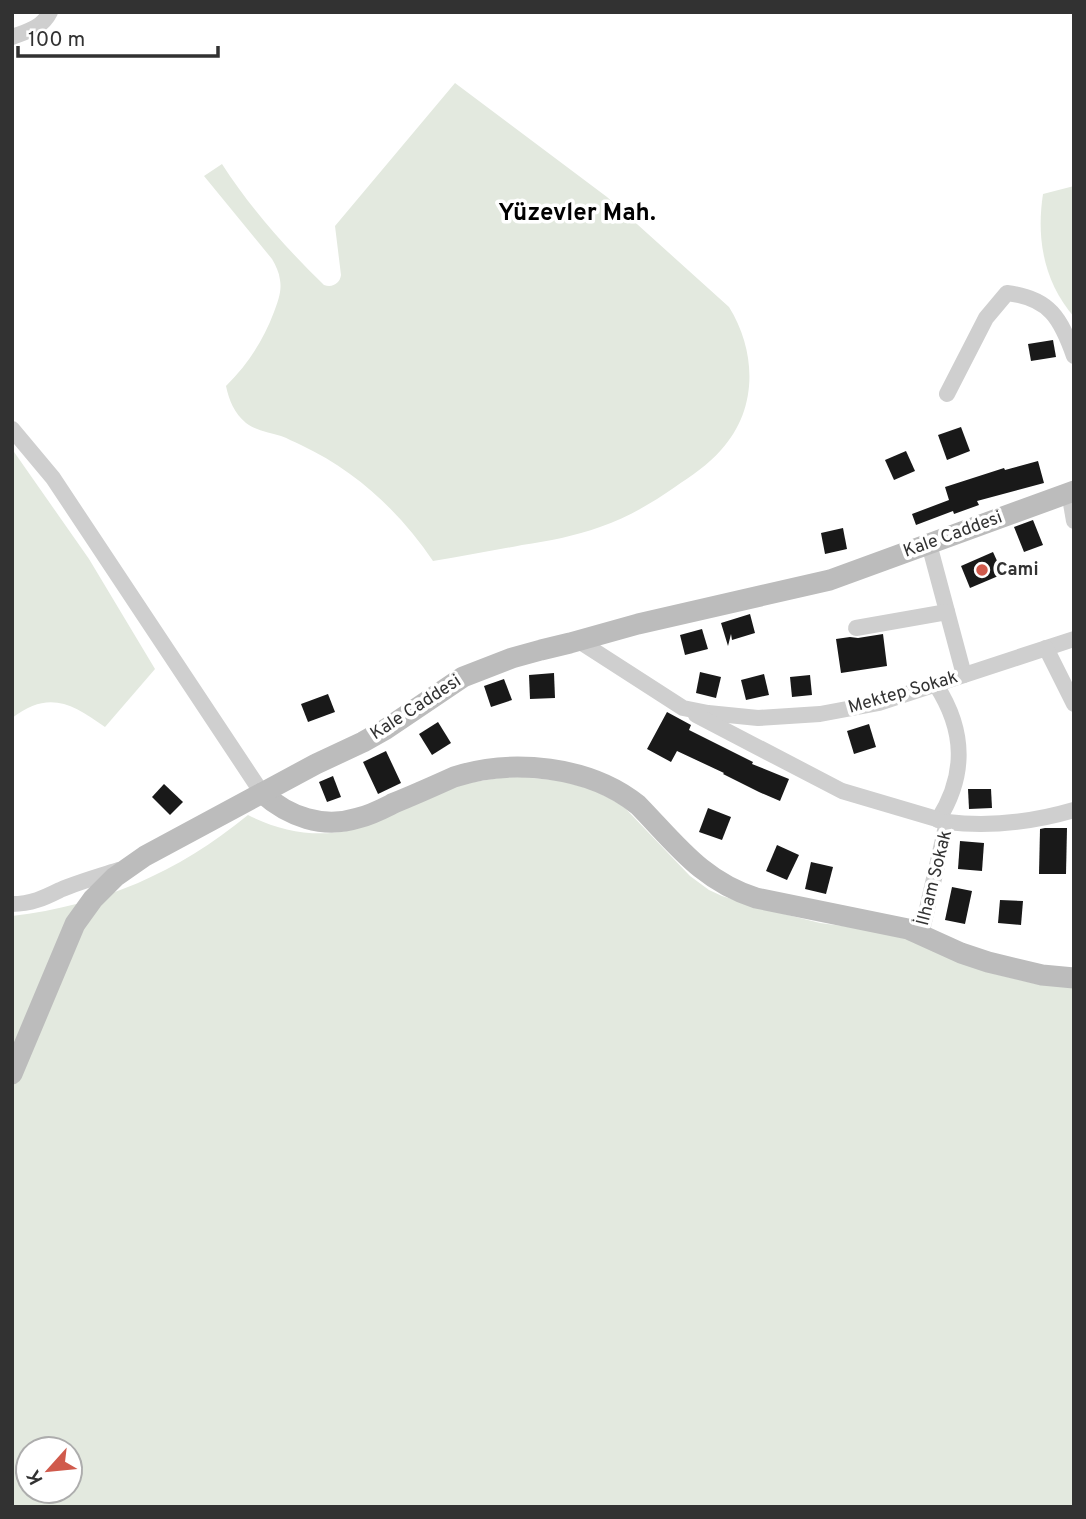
<svg xmlns="http://www.w3.org/2000/svg" width="1086" height="1519" viewBox="0 0 1086 1519" font-family="Overpass,sans-serif">
<style>
.green{fill:#e3e9df;fill-rule:evenodd}
.building{fill:#191919}
.lines{fill:none;stroke-linecap:round;stroke-linejoin:round}
.street{stroke:#cfcfcf;stroke-width:16}
.secondary{stroke:#bcbcbc;stroke-width:21}
.poi-dot{fill:#d05a4c;stroke:#fff;stroke-width:2.5}
.labels{text-anchor:middle;dominant-baseline:central;stroke-width:7;stroke-linejoin:round;paint-order:stroke}
.street-label{font-size:18px;fill:#323232;stroke:#fff}
.poi-label{font-size:18px;font-weight:bold;fill:#323232;stroke:#fff;text-anchor:start}
.district-label{font-size:24px;font-weight:bold;fill:#000;stroke:#fff}
</style>
<rect width="100%" height="100%" fill="#fff"/>
<!-- green -->
<g class="green">
<path d="M455,83l152,114 122,110c28,45 29,103 -8,143 -13,15 -30,26 -46,37 -23,16 -48,31 -75,40 -25,9 -51,14 -78,18 -30,6 -59,11 -89,16 -34,-50 -77,-90 -132,-116 -7,-3 -14,-7 -20,-9 -13,-4 -24,-5 -35,-13 -12,-10 -17,-23 -20,-37 22,-22 37,-45 48,-74 4,-11 8,-21 6,-32 -1,-8 -4,-14 -8,-21l-68,-83 18,-12c29,45 64,84 102,121 9,3 16,-2 17,-10l-6,-49z"/>
<path d="M1074,186v131c-30,-35 -38,-78 -31,-123z"/>
<path d="M12,449l77,110 66,110 -50,58c-33,-24 -57,-37 -93,-9z"/>
<path d="M522,777l40,4 31,9 16,8 15,9 66,69 19,14 13,6 42,13 56,14 75,10 100,41 41,10 38,3v520h-1062v-591c91,-11 165,-43 236,-101 32,16 64,22 99,16l109,-46 43,-7zM28,1449h42v42h-42z"/>
</g>
<!-- building -->
<g class="building">
<polygon points="1053,340 1056,357 1031,361 1028,344"/>
<polygon points="961,427 970,451 947,460 938,435"/>
<polygon points="906,451 915,471 894,480 885,460"/>
<polygon points="1038,461 1044,483 977,501 979,505 954,514 953,511 916,525 912,514 949,500 945,487 1004,468 1005,470"/>
<polygon points="1033,520 1043,545 1024,552 1014,527"/>
<polygon points="843,528 847,549 825,554 821,533"/>
<polygon points="993,552 1003,574 970,588 961,566"/>
<polygon points="750,614 755,633 732,640 731,634 728,646 721,623"/>
<polygon points="702,629 708,649 685,655 680,635"/>
<polygon points="883,634 887,666 841,673 836,639 850,637 858,638"/>
<polygon points="700,672 721,677 716,698 696,693"/>
<polygon points="554,673 555,698 530,699 529,675"/>
<polygon points="764,674 769,695 746,700 741,680"/>
<polygon points="810,675 812,695 792,697 790,677"/>
<polygon points="504,679 512,700 491,707 484,686"/>
<polygon points="328,694 335,712 308,722 301,704"/>
<polygon points="667,712 691,725 689,730 753,762 752,764 789,779 780,801 759,792 723,774 724,773 677,751 671,762 647,749"/>
<polygon points="438,722 451,743 432,755 419,734"/>
<polygon points="869,724 876,747 854,754 847,731"/>
<polygon points="386,751 401,783 378,794 363,762"/>
<polygon points="333,776 341,797 327,802 319,782"/>
<polygon points="164,784 183,802 170,815 152,797"/>
<polygon points="968,789 991,789 992,808 969,809"/>
<polygon points="708,808 731,817 722,840 699,832"/>
<polygon points="1045,828 1067,828 1066,874 1039,874 1040,829"/>
<polygon points="960,841 984,843 982,871 958,869"/>
<polygon points="777,845 799,855 787,880 766,871"/>
<polygon points="811,862 833,867 826,894 805,889"/>
<polygon points="952,887 972,891 965,924 945,920"/>
<polygon points="1000,900 1023,901 1021,925 998,923"/>
</g>
<g class="lines">
<!-- street -->
<g class="street">
<path d="M12,37c16,-6 30,-9 38,-25"/>
<path d="M947,394l39,-76 21,-25c43,5 54,26 67,63"/>
<polyline points="12,429 53,478 262,793"/>
<polyline points="1069,492 1074,521"/>
<polyline points="929,544 964,675"/>
<polyline points="856,628 947,612"/>
<polyline points="579,641 683,708 708,713 758,718 820,714 879,703 1074,639"/>
<polyline points="1046,648 1074,704"/>
<path d="M936,685c29,45 31,89 2,135"/>
<polyline points="696,715 842,791 947,822"/>
<path d="M12,904c19,0 32,-6 48,-14 19,-8 40,-14 59,-20"/>
<path d="M921,935l26,-113c43,5 86,0 127,-12"/>
</g>
<!-- secondary -->
<g class="secondary">
<path d="M262,793c27,24 61,36 96,25 13,-3 24,-9 36,-15 20,-8 40,-17 60,-26 58,-19 136,-11 184,28 38,39 64,76 118,93l152,31 53,24 27,9 54,13 32,3"/>
<polyline points="12,1074 75,924 93,899 115,877 145,856 316,764 363,742 386,729 463,677 512,658 541,650 570,643 638,624 830,580 1074,491"/>
</g>
</g>
<!-- markers -->
<circle class="poi-dot" cx="982" cy="570" r="7"/>
<g class="labels">
<!-- street labels -->
<g class="street-label">
<text transform="translate(953 535) rotate(-20)">Kale Caddesi</text>
<text transform="translate(903 693) rotate(-16)">Mektep Sokak</text>
<text transform="translate(416 708) rotate(-33)">Kale Caddesi</text>
<text transform="translate(935 878) rotate(-76)">İlham Sokak</text>
</g>
<!-- poi labels -->
<g class="poi-label">
<text x="996" y="570">Cami</text>
</g>
<!-- district labels -->
<g class="district-label">
<text x="577" y="214">Yüzevler Mah.</text>
</g>
</g>
<!-- border -->
<rect width="1086" height="1519" fill="none" stroke="#323232" stroke-width="28"/>
<!-- north arrow -->
<g transform="translate(49 1470) rotate(243)"><circle r="33" fill="#ffffff" stroke="#adadad" stroke-width="2"/>
<path d="M0-5L12 26L0 18L-12 26Z" fill="#d05a4c"/>
<text y="-10" font-size="19" font-weight="bold" text-anchor="middle" fill="#323232">K</text>
</g>
<!-- scale -->
<path d="M18 46v10h200v-10" fill="none" stroke="#323232" stroke-width="3.5"/>
<text x="28" y="46" font-size="21" fill="#323232" stroke="#ffffff" stroke-width="5" paint-order="stroke">100 m</text>
</svg>
